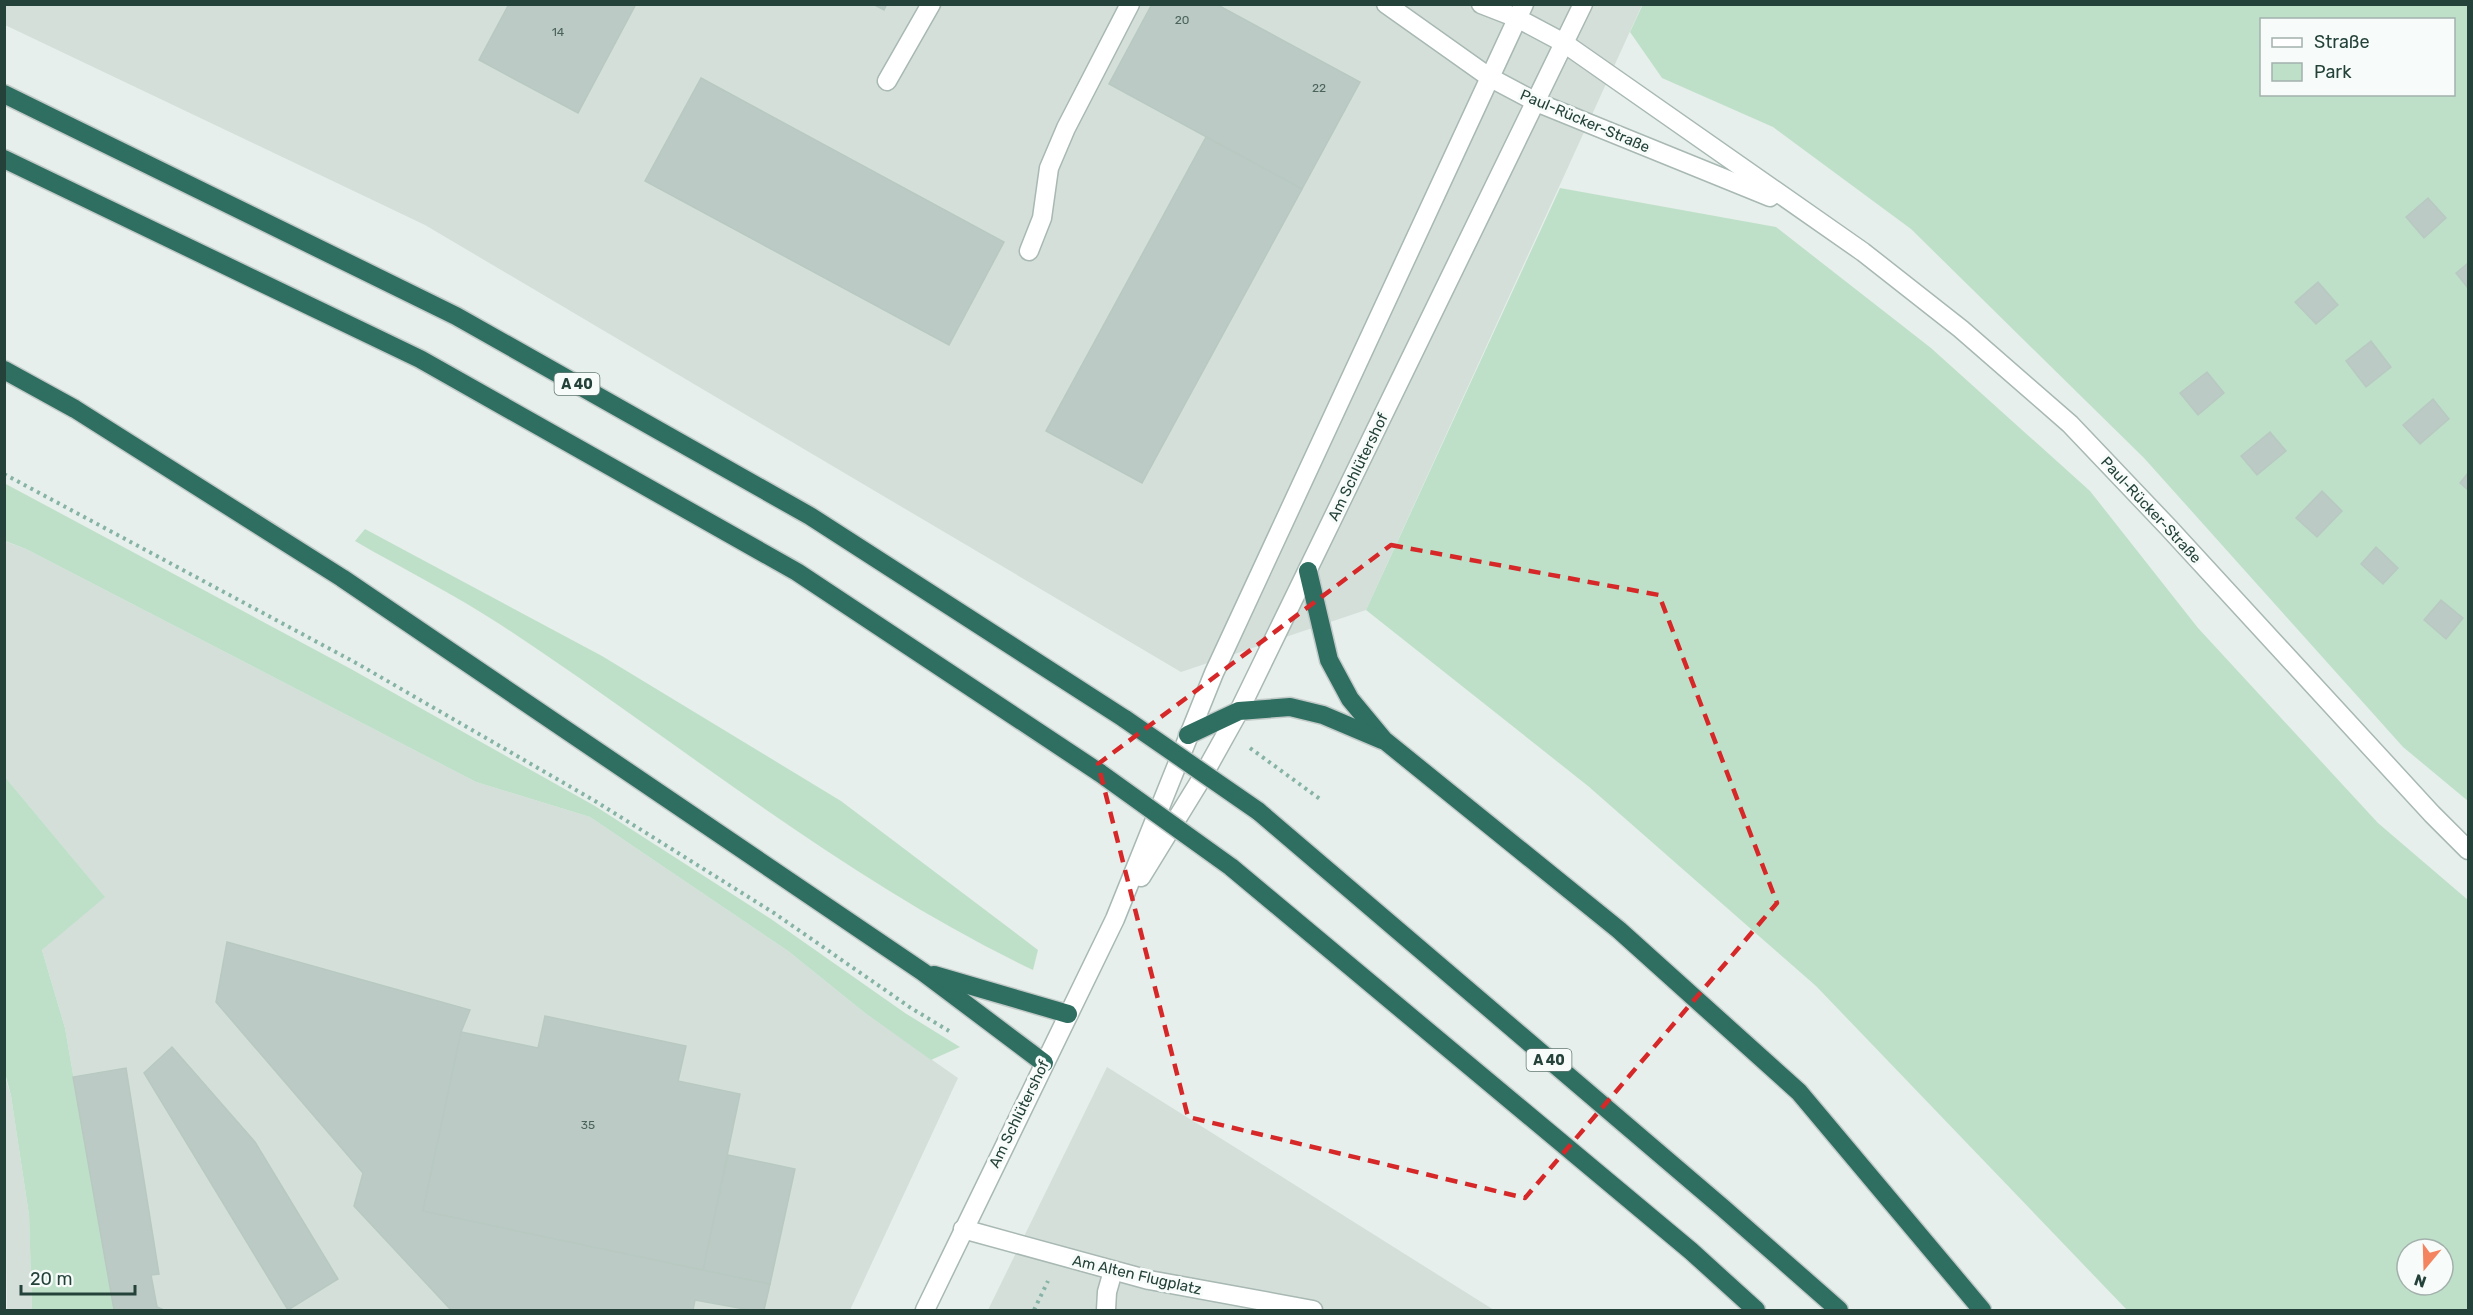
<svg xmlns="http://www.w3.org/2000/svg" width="2473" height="1315" viewBox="0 0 2473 1315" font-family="Rubik,sans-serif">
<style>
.built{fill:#d4dfda}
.green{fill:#bfe0c8;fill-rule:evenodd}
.building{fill:#bbcac4;stroke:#b8c9c2;stroke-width:1.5}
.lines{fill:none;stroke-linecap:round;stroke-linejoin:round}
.minor-casing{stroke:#a8b8b2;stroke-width:21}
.highway-casing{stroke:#c2cac8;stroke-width:21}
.path{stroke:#86b3a5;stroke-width:4;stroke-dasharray:3 4.5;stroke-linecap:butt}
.minor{stroke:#fff;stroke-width:18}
.highway{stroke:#2f6f62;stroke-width:18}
.highway-bridge-casing{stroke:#c2cac8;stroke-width:21;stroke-linecap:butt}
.highway-bridge{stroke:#2f6f62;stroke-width:18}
.marked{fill:none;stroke:#d62828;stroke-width:4.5;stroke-dasharray:12 8;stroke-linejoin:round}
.labels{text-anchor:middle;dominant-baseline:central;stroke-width:6;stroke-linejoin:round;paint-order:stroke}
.number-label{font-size:12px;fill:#4a645c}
.shield{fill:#f7fbf9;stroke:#637a73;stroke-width:1.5}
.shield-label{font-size:14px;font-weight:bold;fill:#24423a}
.street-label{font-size:15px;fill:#24423a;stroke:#f7fbf9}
</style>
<rect width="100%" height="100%" fill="#e6efeb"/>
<!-- built -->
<g class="built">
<polygon points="4,5 1642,5 1366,610 1181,672 425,225 5,25"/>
<polygon points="4,541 26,549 476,782 590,817 788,951 865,1013 958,1078 850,1310 114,1310 65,1028 42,950 104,896 5,777"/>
<polygon points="1107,1067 1494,1310 988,1310"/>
<polygon points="4,1073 11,1096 29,1215 32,1310 7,1310"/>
</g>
<!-- green -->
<g class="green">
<path d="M1643,4l825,1v796l-65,-54 -259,-289 -233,-229 -138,-102 -111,-49 -32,-46zM2262,20h192v74h-192z"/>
<path d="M1560,188l216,39 155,121 159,143 108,137 180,195 90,77v410h-341l-311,-324 -228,-200 -222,-176zM2407,1249h36v36h-36z"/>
<polygon points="4,483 351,669 595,806 771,919 905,1013 960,1047 931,1060 865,1013 788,951 590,817 476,782 26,549 5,541"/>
<path d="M365,529l237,127 239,145 197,149 -5,20c-190,-91 -357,-230 -532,-345 -47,-31 -98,-56 -146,-84z"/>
<polygon points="5,777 105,897 42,950 65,1028 114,1310 32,1310 29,1215 11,1096 5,1073"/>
</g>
<!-- building -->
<g class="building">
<polygon points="509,4 636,4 578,113 479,60"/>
<polygon points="873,4 887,4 884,10"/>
<polygon points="1152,4 1216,4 1360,82 1302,189 1109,84"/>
<polygon points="701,78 1004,242 949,345 645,181"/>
<polygon points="1206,137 1302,189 1142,483 1046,431"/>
<polygon points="2428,198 2446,218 2424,238 2406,217"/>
<polygon points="2468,263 2468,288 2456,273"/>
<polygon points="2318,282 2338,305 2316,324 2295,302"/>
<polygon points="2371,341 2391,367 2366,387 2346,361"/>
<polygon points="2207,372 2224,393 2198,415 2180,393"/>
<polygon points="2433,399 2449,419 2420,444 2403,425"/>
<polygon points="2270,432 2286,451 2257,475 2241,456"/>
<polygon points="2468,473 2468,490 2460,483"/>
<polygon points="2322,491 2342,511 2317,537 2296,518"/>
<polygon points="2376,547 2398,568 2383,584 2361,564"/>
<polygon points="2441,600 2463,618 2446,639 2424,620"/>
<polygon points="227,942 470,1010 461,1032 423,1211 770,1284 764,1310 750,1310 695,1300 693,1310 451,1310 354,1206 363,1173 216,1002"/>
<polygon points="545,1016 686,1046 678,1081 740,1094 703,1270 423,1211 461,1032 538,1048"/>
<polygon points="172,1047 255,1142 338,1279 288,1310 144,1073"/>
<polygon points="126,1068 159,1274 151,1275 157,1307 164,1310 114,1310 73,1077"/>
<polygon points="728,1155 795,1169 770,1284 703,1270"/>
</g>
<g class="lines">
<!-- minor casing -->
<g class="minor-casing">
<g id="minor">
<polyline points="1386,4 1489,77 1536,102 1770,197"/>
<polyline points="1481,4 1517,18 1564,43 1863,252 1961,329 2070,424 2168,527 2432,814 2468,850"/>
<polyline points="887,81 931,4"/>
<polyline points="1029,251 1042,218 1049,168 1066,128 1130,4"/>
<polyline points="1141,877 1200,781 1239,711 1583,4"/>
<polyline points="963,1229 1149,1280 1313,1310"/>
<polyline points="925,1310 1115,919 1214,673 1524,4"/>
<polyline points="1106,1310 1107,1292 1113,1271"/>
</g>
</g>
<!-- highway casing -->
<g class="highway-casing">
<g id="highway">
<polyline points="4,94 456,316 810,516 1125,719"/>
<polyline points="4,159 420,359 797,572 1100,773"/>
<polyline points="4,370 75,409 342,578 923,972 1044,1063"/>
<polyline points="1308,571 1329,660 1350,699 1384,740 1619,930 1799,1092 1982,1310"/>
<polyline points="1188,735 1239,711 1290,707 1323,715 1382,740"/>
<polyline points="1258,811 1723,1208 1839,1310"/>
<polyline points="1231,867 1691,1251 1756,1310"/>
<polyline points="934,975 1068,1014"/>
</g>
</g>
<!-- path -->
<g class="path">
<polyline points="4,474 358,664 595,801 774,913 911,1008 949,1031"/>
<polyline points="1250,748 1320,799"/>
<polyline points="1034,1310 1048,1281"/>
</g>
<!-- minor -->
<use href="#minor" class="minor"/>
<!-- highway -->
<use href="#highway" class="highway"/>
<!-- highway-bridge casing -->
<g class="highway-bridge-casing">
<g id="highway-bridge">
<polyline points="1125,719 1258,811"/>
<polyline points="1100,773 1231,867"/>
</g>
</g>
<!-- highway-bridge -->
<use href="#highway-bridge" class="highway-bridge"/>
</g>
<!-- marked area -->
<path class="marked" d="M1391,545l268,50 118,308 -252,295 -337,-81 -90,-353z"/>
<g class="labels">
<!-- number labels -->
<g class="number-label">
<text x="1182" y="20">20</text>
<text x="558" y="32">14</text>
<text x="1319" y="88">22</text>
<text x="588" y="1125">35</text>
</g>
<!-- shield labels -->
<g class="shield">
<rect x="554.5" y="373" width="45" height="22" rx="4.5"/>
<rect x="1526.5" y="1049" width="45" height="22" rx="4.5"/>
</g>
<g class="shield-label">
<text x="577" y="384">A 40</text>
<text x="1549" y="1060">A 40</text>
</g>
<!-- street labels -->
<g class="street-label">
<text transform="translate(1585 121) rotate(23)">Paul-Rücker-Straße</text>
<text transform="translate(1358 467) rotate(-64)">Am Schlütershof</text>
<text transform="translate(2151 510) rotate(47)">Paul-Rücker-Straße</text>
<text transform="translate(1019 1114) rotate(-64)">Am Schlütershof</text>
<text transform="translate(1137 1275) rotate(13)">Am Alten Flugplatz</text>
</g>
</g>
<!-- border -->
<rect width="2473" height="1315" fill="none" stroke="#24423a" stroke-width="12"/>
<!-- legend -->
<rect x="2260" y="18" width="195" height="78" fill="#f7fbf9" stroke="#a3b1ad" stroke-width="1.5"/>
<rect x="2272" y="38" width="30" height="9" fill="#ffffff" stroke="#a3b1ad" stroke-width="1.5"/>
<text x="2314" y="48" font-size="18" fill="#24423a">Straße</text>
<rect x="2272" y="63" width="30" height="18" fill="#bfe0c8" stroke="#a3b1ad" stroke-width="1.5"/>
<text x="2314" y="78" font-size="18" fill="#24423a">Park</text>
<!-- north arrow -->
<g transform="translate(2425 1267) rotate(199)"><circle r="28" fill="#f7fbf9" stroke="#a3b1ad" stroke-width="1.5"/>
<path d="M0-4.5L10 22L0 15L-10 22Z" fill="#f4845f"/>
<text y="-9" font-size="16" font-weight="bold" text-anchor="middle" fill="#24423a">N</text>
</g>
<!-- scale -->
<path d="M21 1285v9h114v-9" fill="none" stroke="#24423a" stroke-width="3"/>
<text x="30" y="1285" font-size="18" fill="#24423a" stroke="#f7fbf9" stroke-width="4.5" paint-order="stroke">20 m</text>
</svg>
